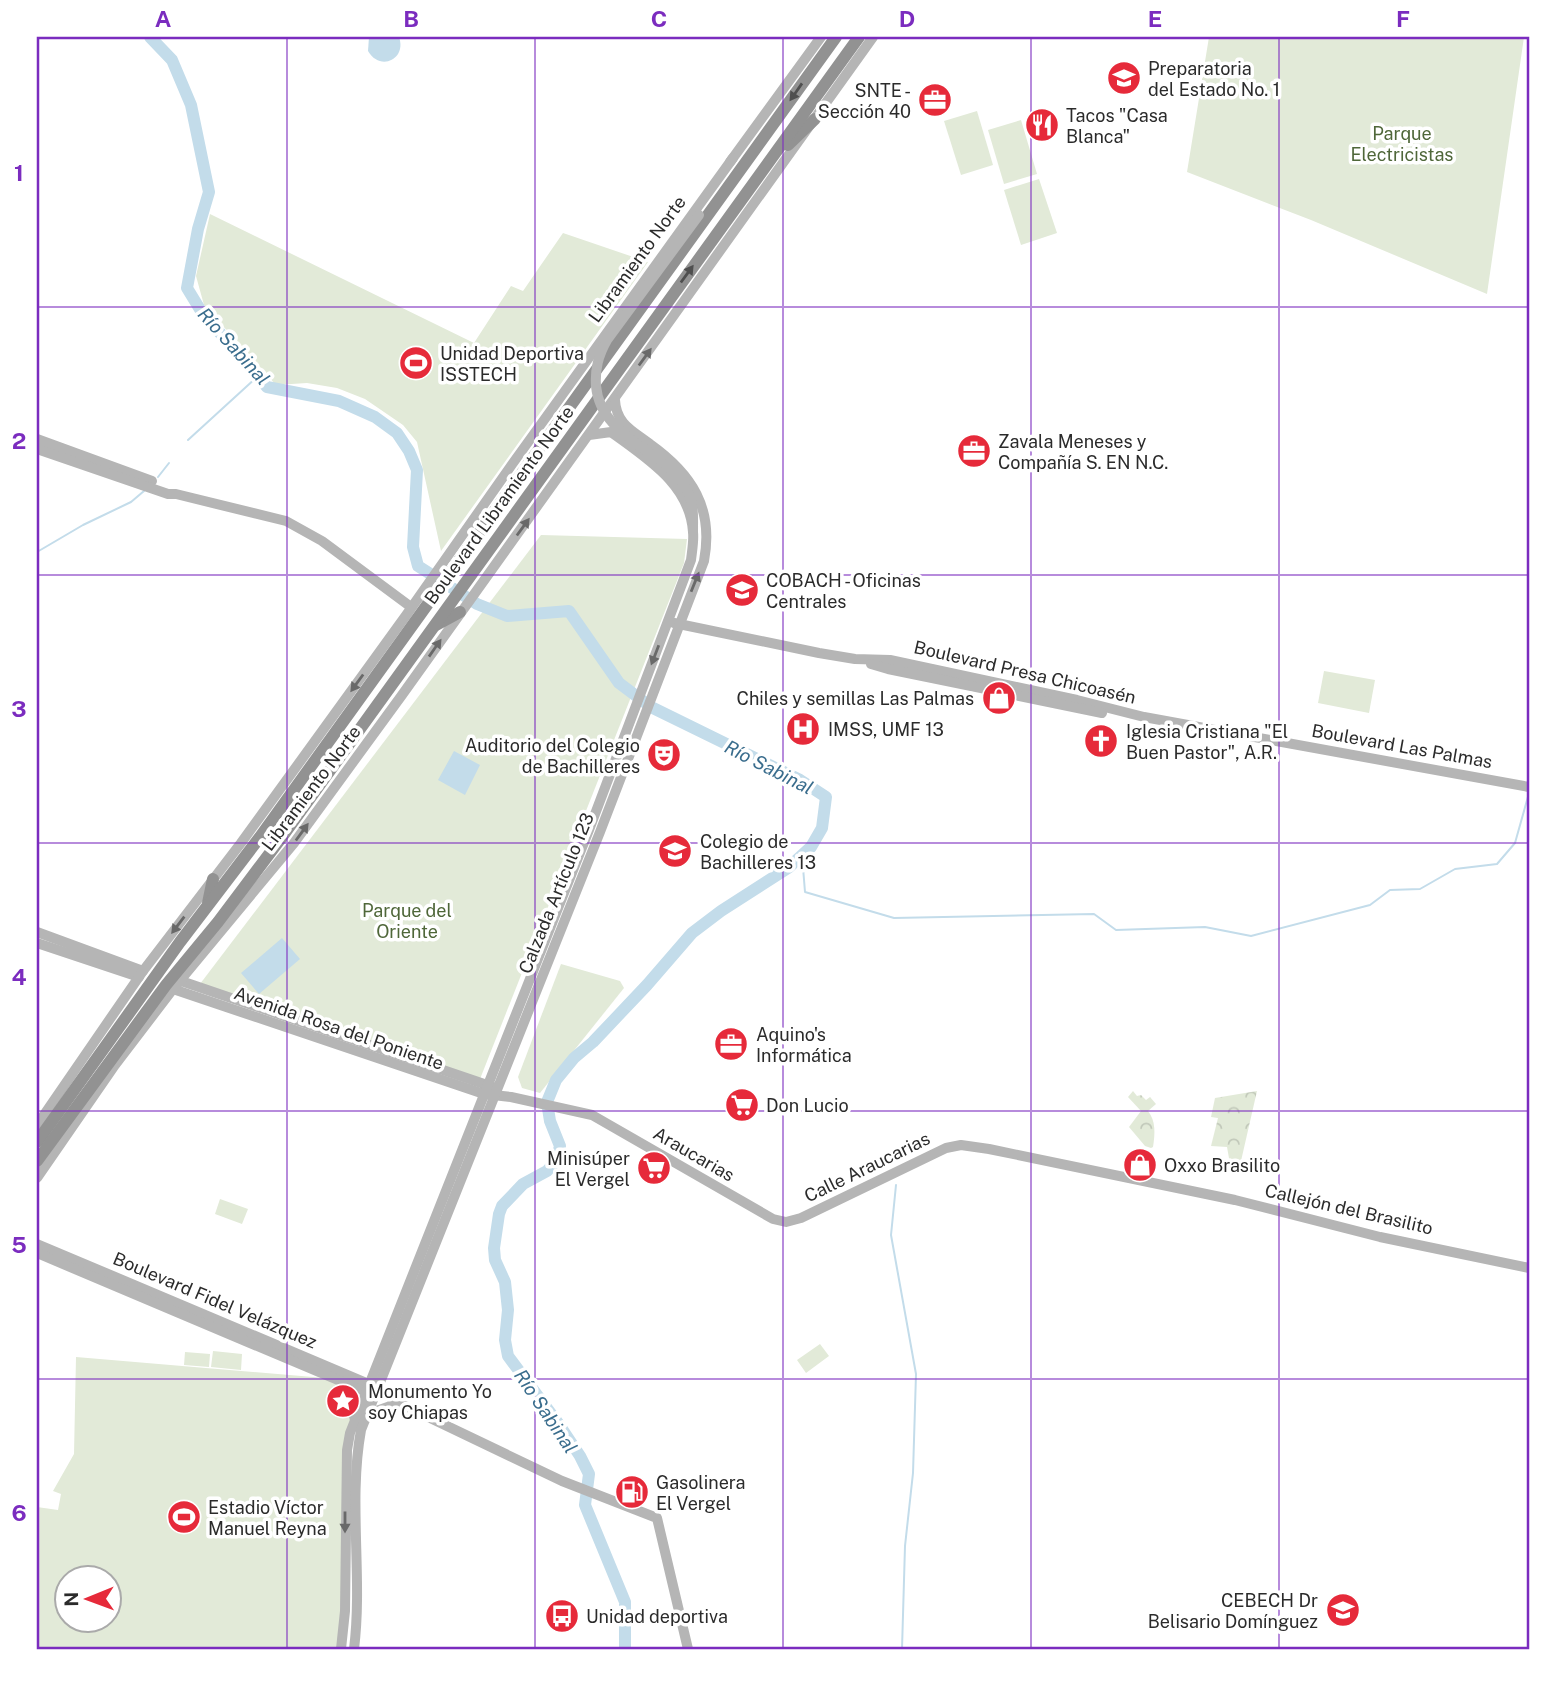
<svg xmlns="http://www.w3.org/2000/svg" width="1566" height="1686" viewBox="0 0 1566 1686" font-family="'Public Sans',sans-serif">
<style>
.forest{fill:url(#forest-crowns)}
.park{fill:#e2ead8;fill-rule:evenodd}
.water{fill:#c3dcea}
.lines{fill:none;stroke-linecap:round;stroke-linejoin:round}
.stream{stroke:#c3dcea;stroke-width:2}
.river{stroke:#c3dcea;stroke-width:12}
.secondary{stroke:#b5b5b5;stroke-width:10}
.highway{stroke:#929292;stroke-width:12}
.secondary-bridge{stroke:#b5b5b5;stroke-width:10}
.oneway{fill:#4f4f4f}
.oneway2{fill:#696969}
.grid{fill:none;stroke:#7b2cbf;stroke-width:2;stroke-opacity:0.55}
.labels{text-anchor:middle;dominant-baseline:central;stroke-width:7;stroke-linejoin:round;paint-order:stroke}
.poi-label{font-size:18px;fill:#2b2b2b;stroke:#fff;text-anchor:start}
.park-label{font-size:18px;fill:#4f6739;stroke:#fff}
.street-label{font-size:18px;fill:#2b2b2b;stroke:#fff}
.water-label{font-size:19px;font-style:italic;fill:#3a6d8d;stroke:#fff}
.neatline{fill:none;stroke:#7b2cbf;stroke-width:2.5}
.grid-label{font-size:23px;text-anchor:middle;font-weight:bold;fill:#7b2cbf}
</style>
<defs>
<pattern id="forest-crowns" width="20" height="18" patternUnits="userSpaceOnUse" patternTransform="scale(1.75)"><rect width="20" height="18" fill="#e2ead8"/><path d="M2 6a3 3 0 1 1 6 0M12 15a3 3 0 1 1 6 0" fill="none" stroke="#c2c9ba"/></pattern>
</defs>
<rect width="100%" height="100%" fill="#fff"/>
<!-- forest -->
<g class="forest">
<path d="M1133,1091l4,5 4,-1 5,5 4,-3 6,7 -8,7c8,10 7,23 5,36l-2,1 -6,-2 -16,-19 12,-16 -13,-14z"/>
<polygon points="1257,1091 1241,1161 1232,1175 1227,1147 1211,1146 1218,1118 1211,1117 1215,1098"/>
</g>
<!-- park -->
<g class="park">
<polygon points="1209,37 1524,37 1487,294 1311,220 1187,172"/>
<polygon points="977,111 993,165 961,175 944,121"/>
<polygon points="1021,120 1037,174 1004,184 988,130"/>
<polygon points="1039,179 1057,233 1021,245 1004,190"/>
<polygon points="210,214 474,343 511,286 523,291 563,233 648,262 441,551 417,442 403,425 365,399 337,388 307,383 276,385 204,305 196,276"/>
<polygon points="541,535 687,539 684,563 480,1079 200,984"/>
<polygon points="1324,671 1375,680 1369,713 1318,703"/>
<polygon points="561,964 620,981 624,988 540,1093 522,1088 518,1077"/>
<polygon points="220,1199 248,1209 242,1224 215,1214"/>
<polygon points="820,1344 829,1356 806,1373 797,1360"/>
<polygon points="213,1351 242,1354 241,1370 211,1367"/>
<polygon points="185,1352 210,1354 209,1367 184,1365"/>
<path d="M76,1357l249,21c23,10 21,19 27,42l-14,229h-301v-142l21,3 3,-16 -8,-3 21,-37zM66,1578h42v42h-42z"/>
</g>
<!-- water -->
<g class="water">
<path d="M369,37h30c8,22 -19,35 -31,14z"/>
<polygon points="454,751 480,765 465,795 438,780"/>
<polygon points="282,938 300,959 259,994 241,973"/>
</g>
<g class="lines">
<!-- stream -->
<g class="stream">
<polyline points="188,440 258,376"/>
<polyline points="158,477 169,463"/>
<polyline points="37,552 83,525 131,502 144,491"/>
<polyline points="802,855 805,892 894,918 1094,914 1116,930 1205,927 1251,936 1370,905 1390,890 1420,889 1455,869 1497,864 1515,843 1529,793"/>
<polyline points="896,1185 891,1235 916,1374 913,1473 905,1546 902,1649"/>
</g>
<!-- river -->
<polyline class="river" points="150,37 172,60 191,105 209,192 198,229 187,288 201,311 267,387 339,401 375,417 397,433 409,451 417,470 413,547 418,566 477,604 507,616 569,611 619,683 651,707 800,780 826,797 822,828 811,847 788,868 721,911 692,933 647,985 593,1042 574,1058 556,1080 547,1102 550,1121 560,1146 556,1161 547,1171 523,1184 502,1206 499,1214 494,1248 495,1260 505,1282 508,1310 505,1340 508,1356 558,1423 580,1456 589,1474 585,1505 625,1602 625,1649"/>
<!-- secondary -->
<g class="secondary">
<polyline points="730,162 821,37"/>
<polyline points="37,439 152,481"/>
<polyline points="37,449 168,494 176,494 286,521 322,541 411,607"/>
<polyline points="674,623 819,653 855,659 890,660 1077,700 1144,717 1529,787"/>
<polyline points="871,664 888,669 1102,713"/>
<polyline points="37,932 143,971"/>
<polyline points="37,943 139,977"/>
<polyline points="181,981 493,1087"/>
<polyline points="173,989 484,1094 511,1097 592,1115 773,1219 786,1222 801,1218 946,1148 961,1145 989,1149 1235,1200 1380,1237 1529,1268"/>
<polyline points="37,1125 143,971 241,843 407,614 513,463 733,158"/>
<polyline points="37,1178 115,1065 173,989 294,843 402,695 873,37"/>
<polyline points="37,1244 369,1384 401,1404 562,1481 657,1518 688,1649"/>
<polyline points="37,1253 371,1394"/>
<polyline points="343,1382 350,1399 355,1420"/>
<polyline points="368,1414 399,1403"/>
<path d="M341,1649l4,-38 2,-161 3,-17 239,-603 102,-270c1,-9 3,-19 2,-28 -3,-48 -47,-74 -82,-100l-22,3"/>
<path d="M354,1649c9,-72 -6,-147 7,-219l239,-598 104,-271c10,-53 -12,-87 -54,-117 -17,-13 -34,-20 -35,-44"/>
</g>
<!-- highway -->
<g class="highway">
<polyline points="788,145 815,119"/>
<polyline points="436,625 460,612"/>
<polyline points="208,903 213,879"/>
<polyline points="37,1142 180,942 260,837 836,37"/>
<polyline points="37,1161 166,985 218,922 282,837 859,37"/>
</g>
<!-- secondary-bridge -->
<path class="secondary-bridge" d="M693,531c0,-12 1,-25 -4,-37 -21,-45 -88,-54 -93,-108 -1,-17 2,-30 11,-46l92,-125"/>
</g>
<!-- one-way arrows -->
<defs><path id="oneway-solid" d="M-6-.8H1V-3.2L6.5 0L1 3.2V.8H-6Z" transform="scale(1.75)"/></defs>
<g class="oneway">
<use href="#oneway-solid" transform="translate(796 92) rotate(125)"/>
<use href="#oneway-solid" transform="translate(687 274) rotate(-54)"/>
</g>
<g class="oneway2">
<use href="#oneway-solid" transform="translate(645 357) rotate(-54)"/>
<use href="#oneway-solid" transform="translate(523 527) rotate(-54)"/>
<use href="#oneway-solid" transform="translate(695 582) rotate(-68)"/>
<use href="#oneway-solid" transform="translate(435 648) rotate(-55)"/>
<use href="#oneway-solid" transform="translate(655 655) rotate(111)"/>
<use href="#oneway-solid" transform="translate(357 683) rotate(126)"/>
<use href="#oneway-solid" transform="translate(302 832) rotate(-54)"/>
<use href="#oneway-solid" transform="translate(178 925) rotate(127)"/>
<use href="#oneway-solid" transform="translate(345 1522) rotate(90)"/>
</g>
<!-- grid -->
<path class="grid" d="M287,37v1612M535,37v1612M783,37v1612M1031,37v1612M1279,37v1612M37,307h1492M37,575h1492M37,843h1492M37,1111h1492M37,1379h1492"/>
<!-- icons -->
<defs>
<g id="school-disc" transform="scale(1.75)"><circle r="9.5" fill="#e62a3a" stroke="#fff"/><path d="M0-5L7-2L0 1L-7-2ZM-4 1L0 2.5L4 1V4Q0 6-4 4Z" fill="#fff"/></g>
<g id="office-disc" transform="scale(1.75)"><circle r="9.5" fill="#e62a3a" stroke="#fff"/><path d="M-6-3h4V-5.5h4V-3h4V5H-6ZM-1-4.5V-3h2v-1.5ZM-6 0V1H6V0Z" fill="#fff"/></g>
<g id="restaurant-disc" transform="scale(1.75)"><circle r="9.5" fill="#e62a3a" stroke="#fff"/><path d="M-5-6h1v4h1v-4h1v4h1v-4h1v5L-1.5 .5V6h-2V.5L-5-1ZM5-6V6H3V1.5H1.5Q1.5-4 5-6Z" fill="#fff"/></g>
<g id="stadium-disc" transform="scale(1.75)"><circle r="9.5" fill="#e62a3a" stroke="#fff"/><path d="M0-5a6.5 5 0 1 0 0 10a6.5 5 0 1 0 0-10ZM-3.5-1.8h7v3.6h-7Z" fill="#fff"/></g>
<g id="shop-disc" transform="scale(1.75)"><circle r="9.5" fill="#e62a3a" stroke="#fff"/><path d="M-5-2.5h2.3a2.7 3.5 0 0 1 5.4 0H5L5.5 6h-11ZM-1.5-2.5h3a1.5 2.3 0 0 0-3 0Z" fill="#fff"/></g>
<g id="hospital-disc" transform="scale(1.75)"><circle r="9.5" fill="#e62a3a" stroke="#fff"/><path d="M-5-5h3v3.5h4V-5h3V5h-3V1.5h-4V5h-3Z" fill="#fff"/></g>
<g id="church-disc" transform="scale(1.75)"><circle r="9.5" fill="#e62a3a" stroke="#fff"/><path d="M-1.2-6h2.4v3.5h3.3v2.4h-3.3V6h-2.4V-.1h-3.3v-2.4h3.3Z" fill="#fff"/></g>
<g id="theatre-disc" transform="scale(1.75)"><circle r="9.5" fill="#e62a3a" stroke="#fff"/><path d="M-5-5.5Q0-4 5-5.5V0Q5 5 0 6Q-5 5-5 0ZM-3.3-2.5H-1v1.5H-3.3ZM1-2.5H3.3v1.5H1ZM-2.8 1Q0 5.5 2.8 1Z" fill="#fff"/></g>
<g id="supermarket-disc" transform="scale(1.75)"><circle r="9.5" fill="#e62a3a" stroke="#fff"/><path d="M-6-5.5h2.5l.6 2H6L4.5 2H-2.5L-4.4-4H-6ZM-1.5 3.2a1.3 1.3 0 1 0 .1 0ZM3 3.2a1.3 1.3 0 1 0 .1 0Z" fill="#fff"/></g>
<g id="sight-disc" transform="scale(1.75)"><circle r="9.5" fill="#e62a3a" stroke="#fff"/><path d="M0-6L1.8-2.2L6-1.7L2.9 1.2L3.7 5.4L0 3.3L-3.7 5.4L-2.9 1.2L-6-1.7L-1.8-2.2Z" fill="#fff"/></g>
<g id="fuel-disc" transform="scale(1.75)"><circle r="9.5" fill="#e62a3a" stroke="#fff"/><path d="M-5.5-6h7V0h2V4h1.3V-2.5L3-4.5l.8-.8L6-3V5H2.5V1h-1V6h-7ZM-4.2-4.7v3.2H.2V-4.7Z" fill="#fff"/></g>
<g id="university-disc" transform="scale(1.75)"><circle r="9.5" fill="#e62a3a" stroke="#fff"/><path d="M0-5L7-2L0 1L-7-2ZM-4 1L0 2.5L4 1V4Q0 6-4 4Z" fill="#fff"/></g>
<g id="bus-disc" transform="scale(1.75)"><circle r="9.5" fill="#e62a3a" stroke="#fff"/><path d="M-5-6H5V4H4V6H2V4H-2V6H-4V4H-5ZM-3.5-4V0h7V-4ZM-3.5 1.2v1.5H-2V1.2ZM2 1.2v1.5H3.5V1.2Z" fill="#fff"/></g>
</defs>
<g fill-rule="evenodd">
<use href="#school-disc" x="1124" y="78"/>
<use href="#office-disc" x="935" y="100"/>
<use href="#restaurant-disc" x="1042" y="125"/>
<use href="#stadium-disc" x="416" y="363"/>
<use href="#office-disc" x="974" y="451"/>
<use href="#school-disc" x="742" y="590"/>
<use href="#shop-disc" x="999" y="698"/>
<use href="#hospital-disc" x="803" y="729"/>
<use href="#church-disc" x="1101" y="741"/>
<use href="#theatre-disc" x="664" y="755"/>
<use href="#school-disc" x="675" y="851"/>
<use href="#office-disc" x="731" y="1044"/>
<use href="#supermarket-disc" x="742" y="1105"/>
<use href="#shop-disc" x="1140" y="1165"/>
<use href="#supermarket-disc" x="654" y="1168"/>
<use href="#sight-disc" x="343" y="1401"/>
<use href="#fuel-disc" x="632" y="1492"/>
<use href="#stadium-disc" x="184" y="1517"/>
<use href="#university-disc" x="1343" y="1610"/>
<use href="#bus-disc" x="562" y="1616"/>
</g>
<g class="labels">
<!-- poi labels -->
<g class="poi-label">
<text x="1148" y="68">Preparatoria<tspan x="1148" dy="21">del Estado No. 1</tspan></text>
<text x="911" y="90" text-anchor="end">SNTE -<tspan x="911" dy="21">Sección 40</tspan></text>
<text x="1066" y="115">Tacos "Casa<tspan x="1066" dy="21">Blanca"</tspan></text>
<text x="440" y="353">Unidad Deportiva<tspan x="440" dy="21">ISSTECH</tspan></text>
<text x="998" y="441">Zavala Meneses y<tspan x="998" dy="21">Compañía S. EN N.C.</tspan></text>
<text x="766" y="580">COBACH - Oficinas<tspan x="766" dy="21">Centrales</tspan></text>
<text x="974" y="698" text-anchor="end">Chiles y semillas Las Palmas</text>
<text x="828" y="729">IMSS, UMF 13</text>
<text x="1126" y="731">Iglesia Cristiana "El<tspan x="1126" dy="21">Buen Pastor", A.R.</tspan></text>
<text x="640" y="745" text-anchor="end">Auditorio del Colegio<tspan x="640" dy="21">de Bachilleres</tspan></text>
<text x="700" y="841">Colegio de<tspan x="700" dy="21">Bachilleres 13</tspan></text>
<text x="756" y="1034">Aquino's<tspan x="756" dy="21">Informática</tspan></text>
<text x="766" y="1105">Don Lucio</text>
<text x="630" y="1158" text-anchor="end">Minisúper<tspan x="630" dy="21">El Vergel</tspan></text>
<text x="1164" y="1165">Oxxo Brasilito</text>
<text x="368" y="1391">Monumento Yo<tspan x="368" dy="21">soy Chiapas</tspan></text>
<text x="656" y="1482">Gasolinera<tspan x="656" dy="21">El Vergel</tspan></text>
<text x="208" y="1507">Estadio Víctor<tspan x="208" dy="21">Manuel Reyna</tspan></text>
<text x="1318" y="1600" text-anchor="end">CEBECH Dr<tspan x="1318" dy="21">Belisario Domínguez</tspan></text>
<text x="586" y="1616">Unidad deportiva</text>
</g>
<!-- park labels -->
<g class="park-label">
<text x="1402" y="133">Parque<tspan x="1402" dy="21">Electricistas</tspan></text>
<text x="407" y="910">Parque del<tspan x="407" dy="21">Oriente</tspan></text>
</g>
<!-- street labels -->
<g class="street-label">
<text transform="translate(637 259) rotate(-54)">Libramiento Norte</text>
<text transform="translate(499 505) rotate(-54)">Boulevard Libramiento Norte</text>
<text transform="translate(1025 672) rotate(13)">Boulevard Presa Chicoasén</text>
<text transform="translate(1402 746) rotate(10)">Boulevard Las Palmas</text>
<text transform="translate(311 788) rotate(-53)">Libramiento Norte</text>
<text transform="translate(556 893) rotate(-68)">Calzada Artículo 123</text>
<text transform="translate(339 1028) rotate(19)">Avenida Rosa del Poniente</text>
<text transform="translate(694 1154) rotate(30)">Araucarias</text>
<text transform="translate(867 1167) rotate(-26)">Calle Araucarias</text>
<text transform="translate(1349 1209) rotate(13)">Callejón del Brasilito</text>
<text transform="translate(215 1300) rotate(23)">Boulevard Fidel Velázquez</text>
</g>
<!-- water labels -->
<g class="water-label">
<text transform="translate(234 346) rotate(48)">Río Sabinal</text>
<text transform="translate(769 767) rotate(27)">Río Sabinal</text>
<text transform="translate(546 1411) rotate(56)">Río Sabinal</text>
</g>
</g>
<!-- border -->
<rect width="1566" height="1686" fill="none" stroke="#ffffff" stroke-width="77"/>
<!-- north arrow -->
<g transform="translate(88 1599) rotate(269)"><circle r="33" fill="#ffffff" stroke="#aaaaaa" stroke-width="2"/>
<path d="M0-5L12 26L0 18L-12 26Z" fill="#e62a3a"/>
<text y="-10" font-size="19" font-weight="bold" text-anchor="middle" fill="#2b2b2b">N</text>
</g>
<rect x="38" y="38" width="1490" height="1610" class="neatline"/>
<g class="grid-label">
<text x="163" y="27">A</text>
<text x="411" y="27">B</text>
<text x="659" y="27">C</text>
<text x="907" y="27">D</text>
<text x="1155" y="27">E</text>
<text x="1403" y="27">F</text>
<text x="19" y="181">1</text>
<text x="19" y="449">2</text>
<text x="19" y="717">3</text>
<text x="19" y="985">4</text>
<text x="19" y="1253">5</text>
<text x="19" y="1521">6</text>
</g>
</svg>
